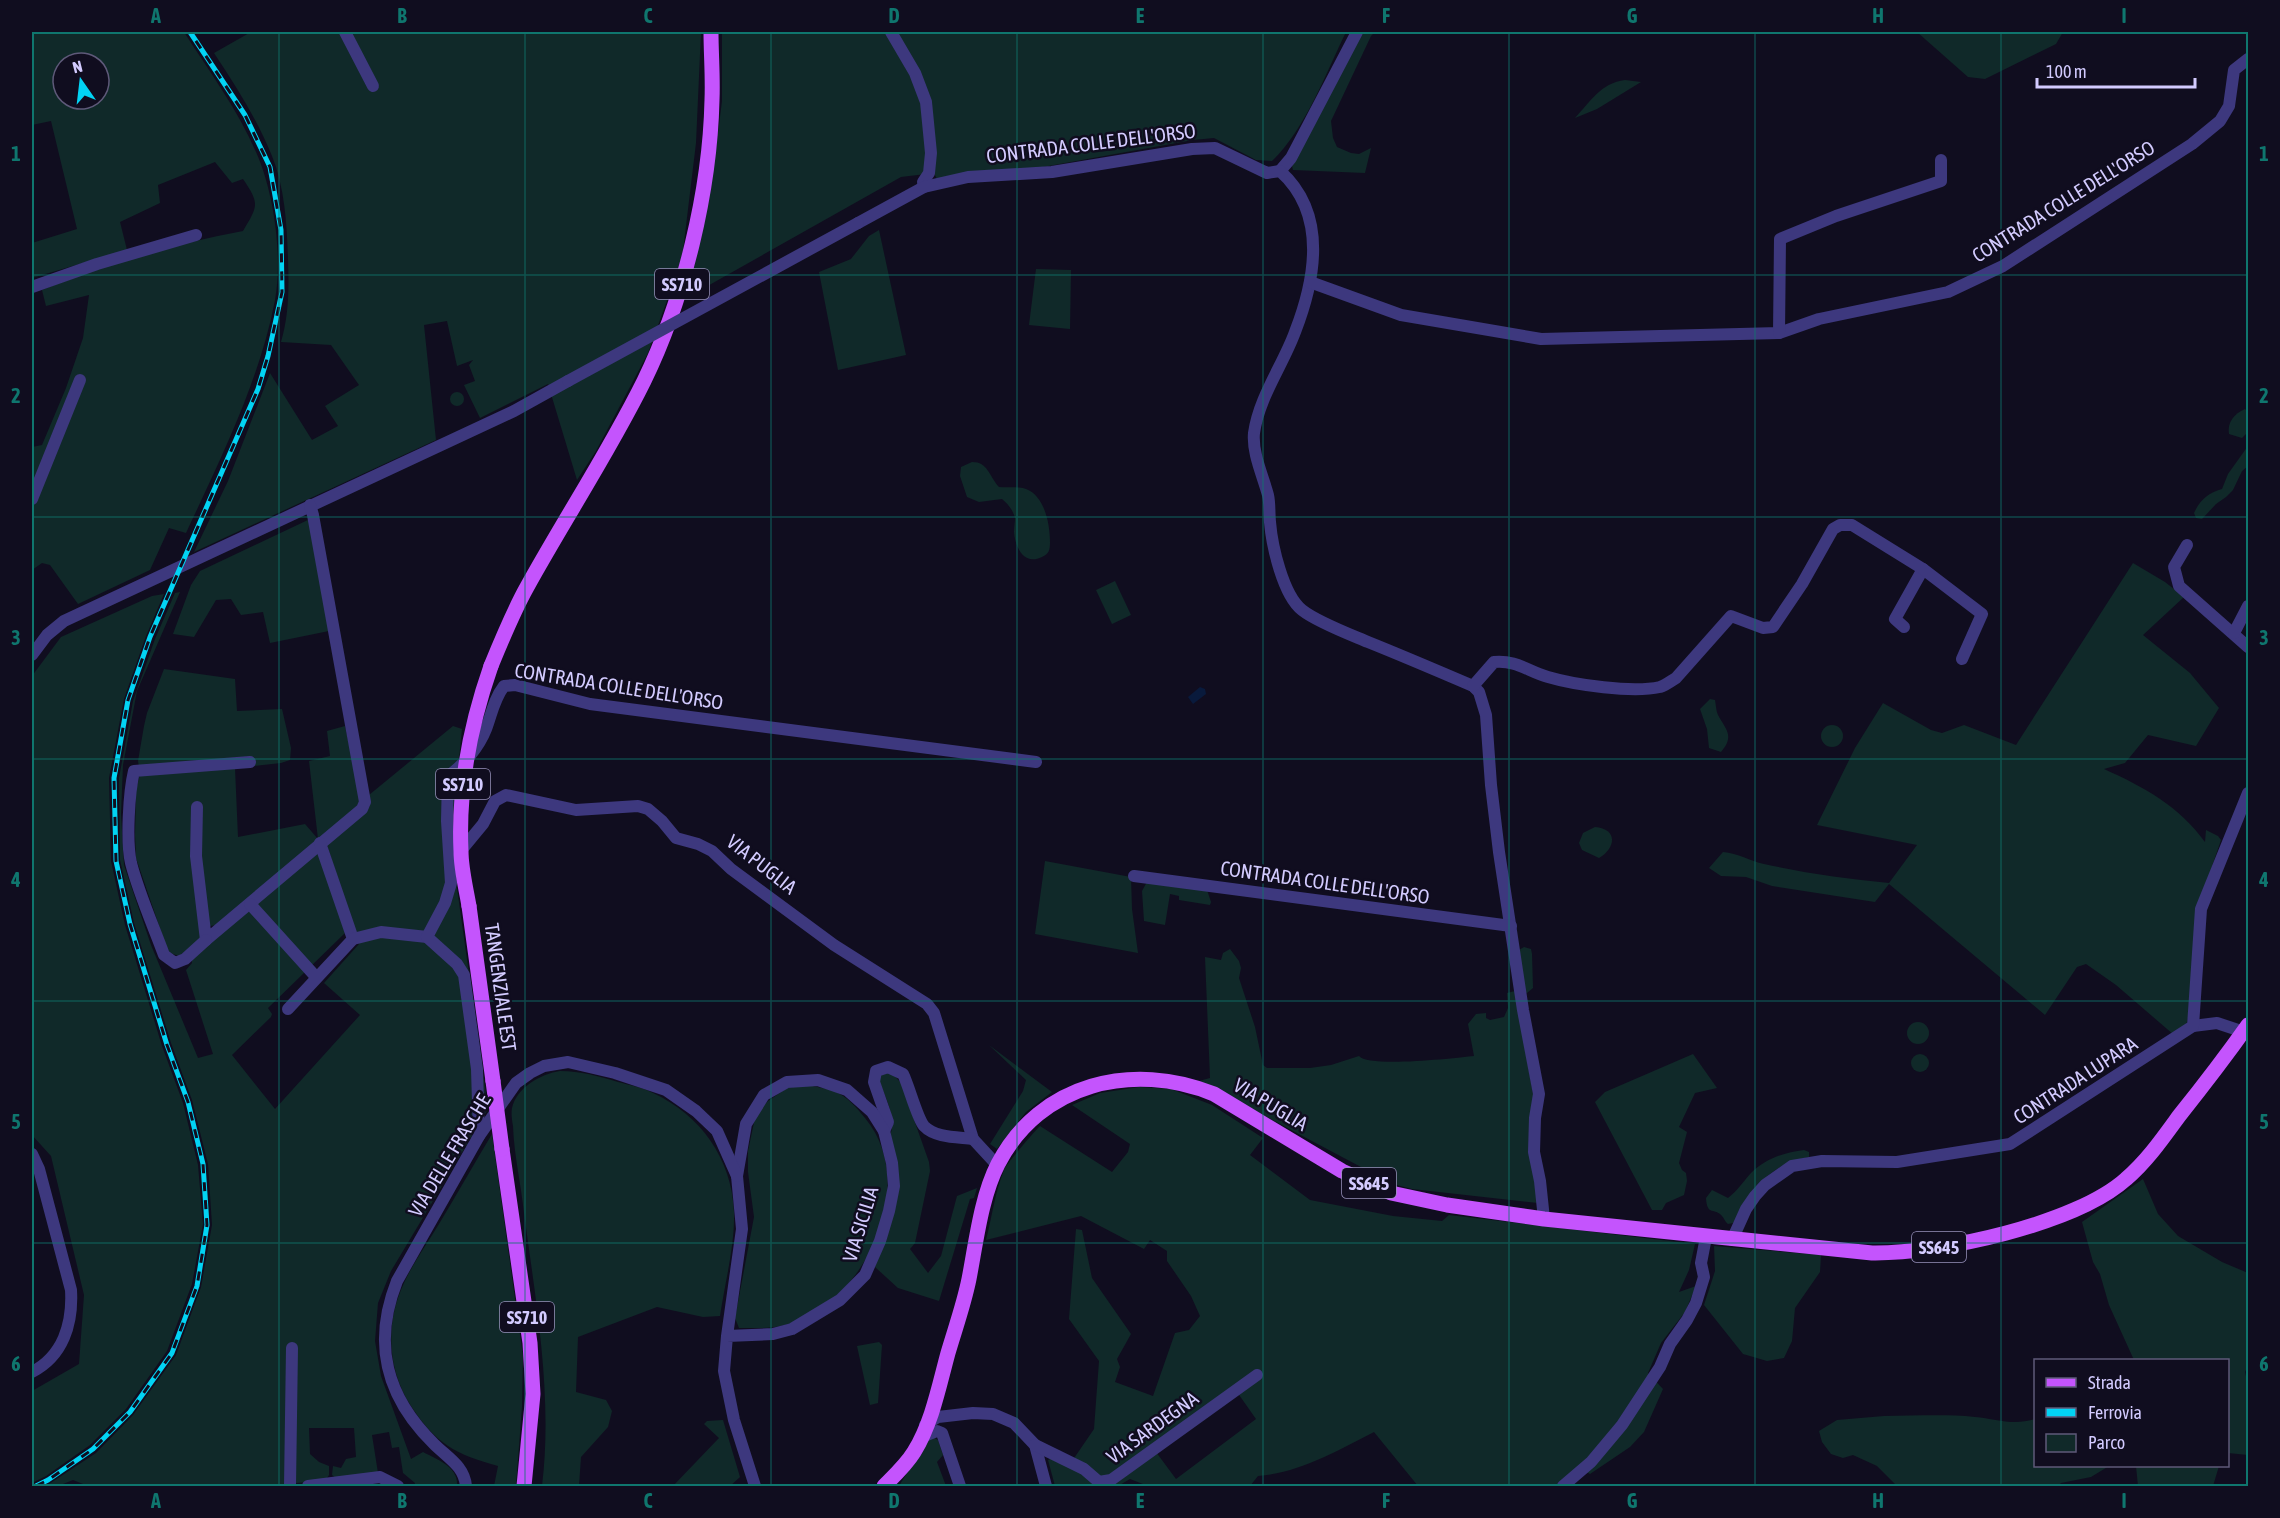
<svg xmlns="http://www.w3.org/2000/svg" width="2280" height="1518" viewBox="0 0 2280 1518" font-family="'Asap Condensed',sans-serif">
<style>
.green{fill:#102929;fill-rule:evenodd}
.water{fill:#091a3c}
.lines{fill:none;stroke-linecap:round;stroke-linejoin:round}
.minor{stroke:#3d387e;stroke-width:12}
.major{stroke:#c454fd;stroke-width:15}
.rail-casing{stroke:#02d3f4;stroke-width:5}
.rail{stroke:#100d1f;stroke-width:3;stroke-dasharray:9;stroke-linecap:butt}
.minor-bridge{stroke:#3d387e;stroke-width:12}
.major-bridge{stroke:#c454fd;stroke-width:15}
.grid{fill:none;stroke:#0f766e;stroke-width:1.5;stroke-opacity:0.55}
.labels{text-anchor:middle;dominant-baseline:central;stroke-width:5;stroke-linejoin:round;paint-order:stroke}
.shield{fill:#100d1f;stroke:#9892bc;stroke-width:1.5}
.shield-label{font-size:18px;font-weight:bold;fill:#d3cbff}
.street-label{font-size:20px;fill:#d3cbff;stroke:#100d1f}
.neatline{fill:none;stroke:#0f766e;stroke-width:2}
.grid-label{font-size:20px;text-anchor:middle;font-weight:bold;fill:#0f766e}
</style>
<rect width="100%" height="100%" fill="#100d1f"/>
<!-- green -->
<g class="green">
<path d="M32,32h152c25,39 54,78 72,120 18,40 27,105 19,148 -15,80 -55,160 -89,233l-17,-5 -19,42 -72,34 -28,-39 -8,-2 -10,7v-123l10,-2 24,-57 17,-50 6,-43 -43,11 -4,-16c65,-27 132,-46 201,-59 15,-25 17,-27 0,-52l-11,4 -17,-21 -57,23 2,18 -40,19 7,28 -95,28v-35l45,-14 -26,-108 -19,4zM63,63h36v36h-36z"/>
<path d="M251,32h450l-5,111 -14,116 -34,94 -52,98 -19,29 -29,-96 -68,34 -16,-33 11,-4 -6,-16 4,-5 -16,6 -10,-45 -23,4 12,115 -242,112 34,-71 42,-108 42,67 26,-14 -13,-20 34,-21 -28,-40 -50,-3c8,-27 8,-54 7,-82 -1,-34 -3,-72 -16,-104 -15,-37 -36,-70 -58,-103z"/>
<path d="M722,32h624c-20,41 -41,98 -74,129l-16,-1 -42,-22 -21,2 -150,27 -106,12 -3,-6 -33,4 -213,120 26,-133 8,-63z"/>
<polygon points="1360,32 1375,32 1371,36 1331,121 1333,138 1337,147 1351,153 1359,154 1371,148 1365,173 1293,170 1292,166"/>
<polygon points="1917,32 2063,32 2056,44 1985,79 1968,77"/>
<path d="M1625,80l16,2 -44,27 -22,9c16,-17 26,-35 50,-38z"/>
<polygon points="879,230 906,355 838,370 819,272 851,259 869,236"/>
<polygon points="1036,269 1071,270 1070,329 1029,325"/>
<circle cx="457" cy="399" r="7"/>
<path d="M2245,409l3,3v20l-6,6 -13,-4c-2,-12 5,-20 16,-25z"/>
<path d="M2248,446v20l-6,5 -9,19 -7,7 -10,7 -14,15 -6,-1 -2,-5c6,-13 14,-20 28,-24l6,-15z"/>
<path d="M972,462c16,0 17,14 27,25 9,1 19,-1 27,2 19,7 24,36 24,53 0,8 -1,12 -8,15 -18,9 -27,-10 -28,-25 0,-5 1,-10 1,-14 -2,-8 -7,-14 -13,-19l-23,3 -12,-5 -7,-21 1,-9z"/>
<polygon points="310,519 329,631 270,643 263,612 241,615 231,599 216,600 194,637 173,634 191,585 200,571"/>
<path d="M2133,563l32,19 19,15 -41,38 47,38 29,35 -23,38 -48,-11 -23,28 -21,6c40,18 75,37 101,73l1,-12 12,6 3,4 -14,41 -18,134 -3,10 -12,10 -58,-50 -30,-21 -9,3 -32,48 -156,-131 -14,18 -103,-16 -26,-9 -25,-1 -12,-8 14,-16c15,1 27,9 41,12 41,9 83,15 125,19l28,-38 -100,-20 38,-77 28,-45 48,27 11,3 22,-8 52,20z"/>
<polygon points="1115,581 1131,615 1112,624 1096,590"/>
<path d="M180,592l-43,99 -14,74 -2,49 3,51 27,80 47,113 15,-4 -27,-84 6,-7v-5l128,-109 25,84 -77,75 4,6 -1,3 -39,38 43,54 85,-94 -36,-32 35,-39 -33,-102 44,-36 -1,-11 84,-69 9,3 -8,80 2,72 32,228 -97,162 -13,32 -3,38 6,35 30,83 12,-7c15,8 36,15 34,34h-43l1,-3 -12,-10 -4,-26 -7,1 -3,-16 -17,3 6,38 -41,6 -5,-4 1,-9 8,2 5,-9 10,-2 -2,-29h-45l1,26 9,8 10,4v9l-4,6 -72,5h-165l-15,-6 -15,6h-12l50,-33 37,-38 43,-60 25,-68 11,-62 -4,-61 -16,-64 -21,-57 -37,-120 -14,-63 -1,-82 14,-77 22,-62 20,-46z"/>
<polygon points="164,594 146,636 124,699 109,778 111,861 125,925 162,1046 183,1103 198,1165 203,1224 192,1284 167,1351 126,1409 90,1445 46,1476 32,1483 32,1391 79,1364 84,1295 51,1156 32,1135 32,676 61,637 152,596"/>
<polygon points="164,669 235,679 237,711 282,709 291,748 290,760 281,763 235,768 238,837 305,824 318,839 309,761 330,756 327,731 345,726 361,799 359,807 217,925 210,926 200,940 179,956 170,953 167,949 136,858 135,835 136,790 140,774 138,761 144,726 147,713"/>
<path d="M1710,699l5,1c1,5 1,11 3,15 8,15 17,21 3,37l-12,-4 -2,-19 -7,-20z"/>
<circle cx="1832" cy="736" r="11"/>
<path d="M1595,827c23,2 21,21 4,31l-17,-8 -3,-7 4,-10z"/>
<polygon points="1045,861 1131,877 1132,909 1138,953 1035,934"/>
<polygon points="1148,880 1207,890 1211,902 1210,905 1179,900 1179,896 1170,894 1165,925 1144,921 1142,891"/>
<polygon points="1524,947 1531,949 1532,954 1533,988 1527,993 1524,992 1519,950"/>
<path d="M1230,949l9,12 2,7 -2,10 16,49 8,38 4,3h43l21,-3 28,-9c9,12 96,2 115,0l-6,-32 8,-10 10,-1v5l4,2 14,-3 4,-9 -1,-15 8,-2 18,103 1,82 4,27 -126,-14 -19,-5 -194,-103 11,-3 -5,-121 16,3 2,-7z"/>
<circle cx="1918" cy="1033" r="11"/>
<polygon points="989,1045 1052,1092 1026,1112 997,1149 990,1144 1023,1091 1026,1080"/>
<circle cx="1920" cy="1063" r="9"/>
<polygon points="1693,1054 1717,1088 1695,1093 1679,1127 1687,1132 1679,1163 1682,1170 1686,1173 1687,1181 1684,1195 1666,1203 1662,1210 1652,1210 1595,1102 1605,1092"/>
<path d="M560,1071c21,0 38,5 58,11 11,3 24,5 35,11 47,22 79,65 81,119 1,34 -9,70 -14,104l-17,1 -46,-10 -79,30 -2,55 30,8 6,11 -4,16 -27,30 -2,29h-37c11,-90 -6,-183 -18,-273 -3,-29 -10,-58 -11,-87 -1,-5 -2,-13 -1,-18 5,-21 29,-34 48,-37z"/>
<path d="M891,1072l10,11 28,79 1,9 -15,72 -5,6 18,24 13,-17 16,-60 20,-8 -3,10 -4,1 -31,102 -41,-13 -23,-21 20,-61 -5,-70c7,-19 -5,-39 -12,-58l5,-5z"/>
<path d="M807,1085c9,2 19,3 27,6 14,6 22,16 31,27 56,67 0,186 -80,207 -14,4 -31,3 -46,3l-4,-10 19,-101 -6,-45v-21l8,-38 12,-12 19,-13z"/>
<path d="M1139,1087l32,2 41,16 51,33 -13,17 60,45 83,16 49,5 7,-6 246,29 -6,26 -10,22 17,-6 -11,26 -24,31 -13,30 15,16 -19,43 -14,15 -40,27 -12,-7 -22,19h-138l-44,-54c-37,19 -75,41 -116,44l-8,10h-102l-18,-7 -12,7h-63l-7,-26 4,-2 16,9 26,-38 5,-68 -30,-42 7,-90 6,1 10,48 39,56 -14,25 3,8 -5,15 38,14 22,-63 14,-3 11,-14 -9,-20 -24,-35v-10l-17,-11 -6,9 -63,-33 -95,24c6,-23 9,-48 18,-70 2,-6 30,-38 36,-44l72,46 16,-20 2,-8 -58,-39 28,-12zM1237,1392l19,27 -80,60 -20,-27z"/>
<path d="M492,1134l31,222 -1,51 -6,79h-22l4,-20c-43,-12 -62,-22 -87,-60 -24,-37 -26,-83 -7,-123 9,-20 23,-39 35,-59 18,-30 35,-60 53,-90z"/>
<path d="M1804,1150l5,2v5c-45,10 -52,30 -76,66l-5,1c-3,-2 -4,-6 -6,-8 -7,-9 -15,1 -16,-18l6,-8 16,8c9,-7 15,-16 23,-25 14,-14 34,-21 53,-23z"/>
<polygon points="2143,1179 2158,1214 2178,1236 2222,1262 2248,1273 2248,1365 2245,1372 2248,1385 2248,1455 2228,1453 2228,1360 2134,1360 2109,1305 2100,1274 2093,1262 2082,1222"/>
<polygon points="1714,1246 1821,1255 1820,1272 1795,1308 1792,1341 1784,1358 1767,1361 1743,1354 1704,1305 1715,1271"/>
<polygon points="879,1342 882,1345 878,1403 870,1405 857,1346"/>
<path d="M1884,1416c30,0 61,-2 91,1 21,2 39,9 60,2l1,47h73l-18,11 -30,6 -3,3h-161l-20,-20 -24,-11 -10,3 -12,-4 -9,-12 -3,-11 18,-11z"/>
<polygon points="723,1420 740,1477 730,1486 673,1486 719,1438 704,1424 707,1421"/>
<polygon points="933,1437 938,1440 943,1455 937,1462 946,1486 899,1486 928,1438"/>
<polygon points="2136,1466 2219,1466 2213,1486 2138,1486"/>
</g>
<!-- water -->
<polygon class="water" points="1200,687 1205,689 1206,694 1193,704 1188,697"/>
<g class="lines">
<!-- minor -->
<g class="minor">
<polyline points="345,32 373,86"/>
<polyline points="891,32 915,73 926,102 931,153 929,173 923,182 924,187"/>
<polyline points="1280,171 1291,158 1357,32"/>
<path d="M858,223l66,-36 44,-10 84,-5 140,-23 23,-1 52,25 13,-2c47,42 36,107 15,161 -12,33 -36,65 -41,101 -2,20 9,43 14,62 2,9 1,18 2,27 2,24 13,73 32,88 15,12 47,24 66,32 35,14 70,29 105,44l6,6 7,23 5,70 8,67 24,158 16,84 -4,24 -1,34 6,29 4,38"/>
<polyline points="1310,282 1401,315 1541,339 1779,333 1819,319 1948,292 2003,266 2192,144 2220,121 2229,106 2234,70 2248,59"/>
<polyline points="32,287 97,264 196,235"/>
<polyline points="1779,333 1780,239 1836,216 1941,181 1941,160"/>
<polyline points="32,499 80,380"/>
<polyline points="2187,545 2174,567 2179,586 2248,647"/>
<polyline points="1904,627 1895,619 1923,569"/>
<polyline points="2234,633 2248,606"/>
<polyline points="32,655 47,635 64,621 514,411 568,381"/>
<path d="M1473,686l21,-24c23,-2 33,9 54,15 27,8 84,16 112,10 6,-2 11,-6 16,-9l55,-62 32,12 10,-1 29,-43 31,-55 7,-4h12l71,44 59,45 -20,45"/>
<polyline points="197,807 196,856 206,940 362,809 365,802 313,515 310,505"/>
<polyline points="320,843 353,939"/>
<polyline points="459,853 483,824 495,801 506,795 576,810 638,806 648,809 662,821 676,838 698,844 712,851 731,869 834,945 927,1004 934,1013 973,1139 997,1165"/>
<polyline points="1134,876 1511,926"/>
<polyline points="250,904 316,977"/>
<path d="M206,940l-21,19 -10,4 -11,-8c-11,-30 -25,-61 -33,-92 -5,-22 -2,-71 3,-92l116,-9"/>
<polyline points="288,1009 353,939 381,932 427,937"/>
<polyline points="2193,1026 2217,1023 2244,1032"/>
<path d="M884,1131l4,-9 -14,-40 2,-11 12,-4 15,7c6,12 14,44 21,52 11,12 34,11 49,13"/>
<path d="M479,1136l-2,-67 -13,-94 -7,-11 -30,-27 18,-34 6,-20 -4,-62 1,-45c16,-11 31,-29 38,-47 6,-16 8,-30 18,-43l11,-1 75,19 446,58"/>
<path d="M32,1154l7,15 32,121c2,34 -8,66 -39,82"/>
<polyline points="1732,1240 1746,1209 1755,1196 1765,1185 1792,1166 1822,1161 1897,1162 2010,1144 2193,1026 2201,909 2248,793"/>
<polyline points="727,1336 773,1334 792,1329 840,1300 865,1275 880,1241 889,1211 894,1186 892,1163 884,1131 872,1112 847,1090 818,1080 787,1082 764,1095 746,1124 737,1176 742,1229 727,1336 724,1371 734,1420 755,1486"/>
<polyline points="925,1425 938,1417 973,1413 993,1414 1014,1423 1035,1445 1046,1486"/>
<polyline points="922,1437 937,1431 942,1433 960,1486"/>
<polyline points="1035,1445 1084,1469 1099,1482 1111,1480 1257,1375"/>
<polyline points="290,1486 292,1348"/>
<polyline points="308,1486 380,1477 398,1486"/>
<path d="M466,1486c-2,-20 -18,-28 -32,-42 -48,-47 -62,-100 -37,-163l82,-145 37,-53 14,-10 14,-7 24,-4 47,11 51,17 30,21 21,20 20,45"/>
<polyline points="1563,1486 1591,1462 1622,1425 1660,1367 1670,1344 1687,1320 1696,1303 1704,1277 1701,1263 1706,1237"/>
</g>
<!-- major -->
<g class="major">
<path d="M491,666c11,-27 22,-54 36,-79 38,-69 82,-135 117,-206 40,-82 66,-190 68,-281 1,-23 -1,-46 -1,-68"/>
<polyline points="469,906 493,1081"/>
<polyline points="502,1149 530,1343 533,1394 524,1486"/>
<path d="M884,1486c11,-11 22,-21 30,-34 18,-29 25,-66 34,-99 7,-24 16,-49 21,-74 7,-36 12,-82 29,-115 42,-81 135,-103 216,-70l128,77 49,22 56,12 97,14 328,34c67,1 204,-29 254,-74 21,-18 37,-41 53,-63 24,-30 47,-60 69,-91"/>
</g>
<!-- rail casing -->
<g class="rail-casing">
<polyline id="rail" points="36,1486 48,1480 93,1449 130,1412 172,1353 197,1286 207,1225 203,1164 188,1102 167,1045 130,924 116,861 114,778 128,700 150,637 258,389 268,356 282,292 281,230 270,167 245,115 190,32"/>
</g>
<!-- rail -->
<use href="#rail" class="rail"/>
<!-- minor-bridge -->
<polyline class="minor-bridge" points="568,381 858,223"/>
<!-- major-bridge -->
<g class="major-bridge">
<path d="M469,906c-3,-18 -8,-37 -8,-55 -3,-64 9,-125 30,-185"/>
<polyline points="493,1081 502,1149"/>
</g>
</g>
<!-- grid -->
<path class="grid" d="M279,32v1454M525,32v1454M771,32v1454M1017,32v1454M1263,32v1454M1509,32v1454M1755,32v1454M2001,32v1454M32,275h2216M32,517h2216M32,759h2216M32,1001h2216M32,1243h2216"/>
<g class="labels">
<!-- shield labels -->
<g class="shield">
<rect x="655" y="269" width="54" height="30" rx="4.5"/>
<rect x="436" y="769" width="54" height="30" rx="4.5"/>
<rect x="1342" y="1168" width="54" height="30" rx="4.5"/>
<rect x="1912" y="1232" width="54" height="30" rx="4.5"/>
<rect x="500" y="1302" width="54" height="30" rx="4.5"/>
</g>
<g class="shield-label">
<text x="682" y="284">SS710</text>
<text x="463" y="784">SS710</text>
<text x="1369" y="1183">SS645</text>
<text x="1939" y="1247">SS645</text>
<text x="527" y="1317">SS710</text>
</g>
<!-- street labels -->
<g class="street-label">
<text transform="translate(1091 143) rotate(-7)">CONTRADA COLLE DELL'ORSO</text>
<text transform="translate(2063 201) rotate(-32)">CONTRADA COLLE DELL'ORSO</text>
<text transform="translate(619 686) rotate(9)">CONTRADA COLLE DELL'ORSO</text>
<text transform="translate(762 864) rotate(38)">VIA PUGLIA</text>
<text transform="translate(1325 882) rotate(8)">CONTRADA COLLE DELL'ORSO</text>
<text transform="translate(501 987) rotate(82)">TANGENZIALE EST</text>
<text transform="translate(2075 1080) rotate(-33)">CONTRADA LUPARA</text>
<text transform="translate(1271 1104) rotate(31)">VIA PUGLIA</text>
<text transform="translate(449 1155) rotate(-59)">VIA DELLE FRASCHE</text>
<text transform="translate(860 1224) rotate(-73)">VIA SICILIA</text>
<text transform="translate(1152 1427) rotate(-36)">VIA SARDEGNA</text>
</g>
</g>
<!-- border -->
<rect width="2280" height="1518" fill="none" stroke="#100d1f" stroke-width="66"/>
<!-- legend -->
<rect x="2034" y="1359" width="195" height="108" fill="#100d1f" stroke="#5e5979" stroke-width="1.5"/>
<rect x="2046" y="1378" width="30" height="9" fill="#c454fd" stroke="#5e5979" stroke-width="1.5"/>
<text x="2088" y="1389" font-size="18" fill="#d3cbff">Strada</text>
<rect x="2046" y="1408" width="30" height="9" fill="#02d3f4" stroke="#5e5979" stroke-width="1.5"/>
<text x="2088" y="1419" font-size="18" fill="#d3cbff">Ferrovia</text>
<rect x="2046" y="1434" width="30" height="18" fill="#102929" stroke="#5e5979" stroke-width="1.5"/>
<text x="2088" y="1449" font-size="18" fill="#d3cbff">Parco</text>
<!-- north arrow -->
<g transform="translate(81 81) rotate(346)"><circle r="28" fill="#100d1f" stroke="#5e5979" stroke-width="1.5"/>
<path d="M0-4.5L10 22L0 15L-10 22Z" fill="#02d3f4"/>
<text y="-9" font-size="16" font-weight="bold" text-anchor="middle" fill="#d3cbff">N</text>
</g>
<!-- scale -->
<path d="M2037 78v9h158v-9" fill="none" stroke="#d3cbff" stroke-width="3"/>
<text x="2046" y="78" font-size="18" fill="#d3cbff" stroke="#100d1f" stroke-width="4.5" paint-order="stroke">100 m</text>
<rect x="33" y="33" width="2214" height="1452" class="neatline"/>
<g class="grid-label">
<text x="156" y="23">A</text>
<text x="402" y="23">B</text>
<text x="648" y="23">C</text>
<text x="894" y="23">D</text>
<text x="1140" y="23">E</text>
<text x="1386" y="23">F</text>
<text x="1632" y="23">G</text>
<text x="1878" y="23">H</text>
<text x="2124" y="23">I</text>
<text x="16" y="161">1</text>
<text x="2264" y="161">1</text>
<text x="16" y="403">2</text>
<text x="2264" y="403">2</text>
<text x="16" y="645">3</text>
<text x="2264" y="645">3</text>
<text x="16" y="887">4</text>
<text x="2264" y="887">4</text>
<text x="16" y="1129">5</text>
<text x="2264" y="1129">5</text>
<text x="16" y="1371">6</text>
<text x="2264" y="1371">6</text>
<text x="156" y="1508">A</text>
<text x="402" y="1508">B</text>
<text x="648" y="1508">C</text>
<text x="894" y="1508">D</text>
<text x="1140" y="1508">E</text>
<text x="1386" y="1508">F</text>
<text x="1632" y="1508">G</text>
<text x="1878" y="1508">H</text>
<text x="2124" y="1508">I</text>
</g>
</svg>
